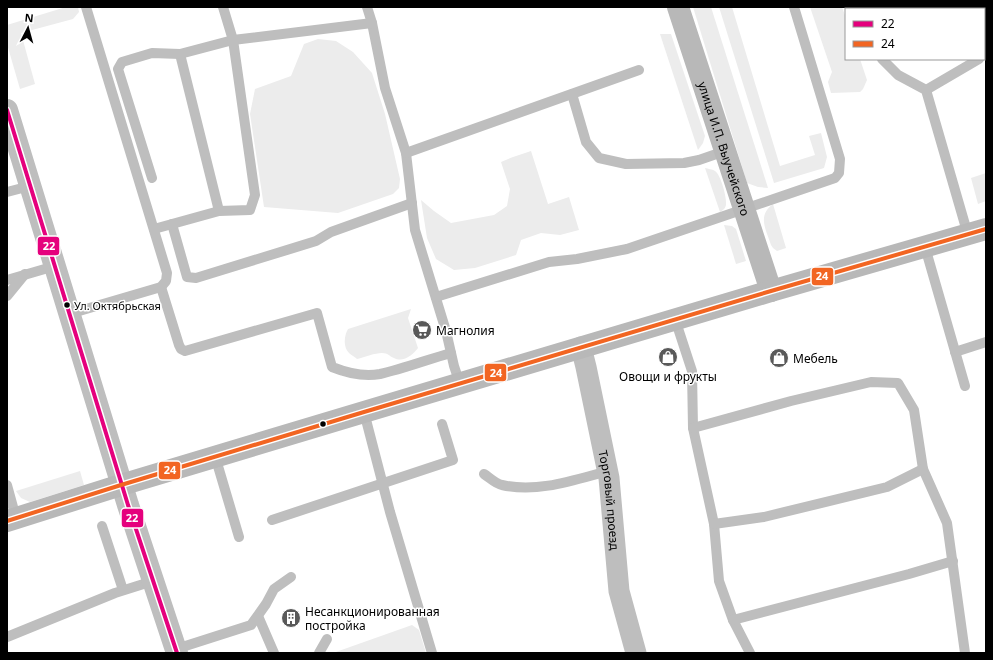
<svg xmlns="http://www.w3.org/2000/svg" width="993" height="660" viewBox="0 0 993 660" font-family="'Noto Sans',sans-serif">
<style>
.green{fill:#ececec}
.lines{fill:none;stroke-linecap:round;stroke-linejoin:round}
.service{stroke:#bebebe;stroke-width:10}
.minor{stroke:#bebebe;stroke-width:21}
.tertiary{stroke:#bebebe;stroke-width:22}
.secondary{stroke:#b8b8b8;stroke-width:22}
.bus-1-casing{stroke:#fff;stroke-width:7}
.bus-2-casing{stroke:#fff;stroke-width:7}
.bus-1{stroke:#e5007d;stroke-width:4}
.bus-2{stroke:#f26522;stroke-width:4}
.bus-dot{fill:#000;stroke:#fff;stroke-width:1.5}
.labels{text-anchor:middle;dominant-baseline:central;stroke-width:3;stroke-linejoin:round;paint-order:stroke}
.bus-label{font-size:11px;fill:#000;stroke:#fff;text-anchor:start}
.street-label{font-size:12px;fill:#000;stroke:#fff}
.poi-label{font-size:12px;fill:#000;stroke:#fff;text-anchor:start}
.line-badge{stroke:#fff;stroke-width:1.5}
.badge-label{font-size:11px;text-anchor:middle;font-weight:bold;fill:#fff}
</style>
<rect width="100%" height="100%" fill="#fff"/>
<!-- green -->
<g class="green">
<polygon points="66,7 78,7 79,12 73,19 21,33 35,84 20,89 7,44 7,25"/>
<polygon points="693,7 711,7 768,188 758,187 747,183"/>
<polygon points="719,7 732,7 780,166 815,155 809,136 821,133 827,157 824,168 774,183"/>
<polygon points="810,7 842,7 846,18 846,59 860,59 867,80 863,89 860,92 831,93 828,82 832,72"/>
<polygon points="660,34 671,34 705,136 703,143 698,150"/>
<polygon points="318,39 336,41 353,52 372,73 385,114 400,179 399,188 393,194 338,213 264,207 250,114 255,89 291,76 304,44"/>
<polygon points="531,151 548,204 569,197 579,230 560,235 541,233 521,240 516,255 475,268 454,270 436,259 427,238 421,200 434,211 451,223 494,215 507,206 510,189 501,162 513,157"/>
<path d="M705,168c3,1 7,1 10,3 6,4 12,27 11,34 -1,4 -3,5 -6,7z"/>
<polygon points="986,173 986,201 978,204 971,178"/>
<path d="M773,204l13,44 -9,3 -4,-3 -2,-3c-5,-16 -14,-29 2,-41z"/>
<polygon points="724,225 732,226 736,229 746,261 736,264"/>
<path d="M411,309l-3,9 10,30c-5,7 -15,15 -24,10 -5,-2 -6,-5 -12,-5 -7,0 -17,4 -25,6 -2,-2 -6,-4 -8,-6 -6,-6 -5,-17 -1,-24z"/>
<polygon points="80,471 84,485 30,502 21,498 16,491"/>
<polygon points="412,625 419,630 426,653 333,653"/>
</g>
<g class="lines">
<!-- service -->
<g class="service">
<polyline points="367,7 372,23 385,88 406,153 415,230 446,331 454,366 460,384"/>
<polyline points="862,7 863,9"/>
<polyline points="978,7 979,9"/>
<polyline points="984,24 986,30"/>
<polyline points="984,48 986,42"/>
<polyline points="180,54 219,211"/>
<polyline points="882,59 898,75 926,90 968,235"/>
<polyline points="926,90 979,59"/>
<polyline points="572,94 586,142 599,158 626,164 684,163 699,160 725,151"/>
<polyline points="406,153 639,70"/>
<polyline points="152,178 118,69 122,62 152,53 180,54 233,40 372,23"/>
<polyline points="7,192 30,186"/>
<polyline points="172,224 187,277 196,278 316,241 331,232 412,203"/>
<polyline points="154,229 219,211 250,210 255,195 233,40 223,7"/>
<polyline points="925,247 965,386"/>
<polyline points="7,280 55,266"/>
<path d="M161,287l18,58 2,4 4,2 132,-38 15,54c15,6 32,10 48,7 23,-5 49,-15 71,-21"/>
<polyline points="7,296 25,274"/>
<polyline points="436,297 549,262 577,259 627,249 835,178 839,173 840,159 794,7"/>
<polyline points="69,314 161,287 166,281 167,273 86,7"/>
<polyline points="675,319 692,371 693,428 714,524 719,581 733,620 750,653"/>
<polyline points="955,352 986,342"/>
<polyline points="364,412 390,512 432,653"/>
<polyline points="693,428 791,401 871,382 898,383 914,410 923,469 947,523 965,653"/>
<polyline points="215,456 239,537"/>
<path d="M484,474c6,4 12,10 18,11 36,8 72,-5 106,-14"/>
<polyline points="7,485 16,518"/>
<polyline points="272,520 453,460 442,424"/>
<polyline points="714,524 764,517 887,487 923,469"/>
<polyline points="102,526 123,590"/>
<polyline points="258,616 274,653"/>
<polyline points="733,620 909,574 953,561"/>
<polyline points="7,637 115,593 153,581"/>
<polyline points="176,649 251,625 266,604 274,589 291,577"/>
<polyline points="319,653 327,639"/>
</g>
<!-- minor -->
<path class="minor" id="s1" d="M581,347l5,20 23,111 10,113 17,62"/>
<!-- tertiary -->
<polyline class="tertiary" points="7,110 128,505 177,653"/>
<!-- secondary -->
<g class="secondary">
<path id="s2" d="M678,7l93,284"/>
<polyline points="7,521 121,485 364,412 771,291 986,229"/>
</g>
<!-- bus-1 casing -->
<g class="bus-1-casing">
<polyline id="bus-1" points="7,110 128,505 177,653"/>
</g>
<!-- bus-2 casing -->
<g class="bus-2-casing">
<polyline id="bus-2" points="7,521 121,485 364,412 771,291 986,229"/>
</g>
<!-- bus-1 -->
<use href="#bus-1" class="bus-1"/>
<!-- bus-2 -->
<use href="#bus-2" class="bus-2"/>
</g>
<!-- icons -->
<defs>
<g id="supermarket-disc" transform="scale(1)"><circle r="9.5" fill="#595959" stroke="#fff"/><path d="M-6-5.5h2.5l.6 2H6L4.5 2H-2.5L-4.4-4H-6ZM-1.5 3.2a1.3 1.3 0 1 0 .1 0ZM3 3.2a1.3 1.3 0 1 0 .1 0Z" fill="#fff"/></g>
<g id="shop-disc" transform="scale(1)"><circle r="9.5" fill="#595959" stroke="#fff"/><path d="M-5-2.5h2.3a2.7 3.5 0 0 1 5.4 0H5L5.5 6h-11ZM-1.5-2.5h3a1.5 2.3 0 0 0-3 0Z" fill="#fff"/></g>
<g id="building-disc" transform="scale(1)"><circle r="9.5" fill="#595959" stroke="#fff"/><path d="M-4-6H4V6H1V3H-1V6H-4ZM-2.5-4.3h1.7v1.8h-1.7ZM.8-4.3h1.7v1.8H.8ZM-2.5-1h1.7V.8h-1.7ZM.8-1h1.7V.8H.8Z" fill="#fff"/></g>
</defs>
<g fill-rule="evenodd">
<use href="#supermarket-disc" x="422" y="330"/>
<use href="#shop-disc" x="668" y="357"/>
<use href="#shop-disc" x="779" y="358"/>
<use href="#building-disc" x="291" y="618"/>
</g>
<!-- markers -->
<g class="bus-dot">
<circle cx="67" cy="305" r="3.5"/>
<circle cx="323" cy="424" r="3.5"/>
</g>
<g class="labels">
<!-- bus labels -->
<g class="bus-label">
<text x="74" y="305">Ул. Октябрьская</text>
</g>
<!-- street labels -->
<g class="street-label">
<text stroke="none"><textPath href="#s2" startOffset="149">улица И.П. Выучейского</textPath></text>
<text stroke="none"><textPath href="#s1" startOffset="156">Торговый проезд</textPath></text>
</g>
<!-- poi labels -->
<g class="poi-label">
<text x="436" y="330">Магнолия</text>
<text x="793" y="358">Мебель</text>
<text x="668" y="376" text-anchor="middle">Овощи и фрукты</text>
<text x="305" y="611">Несанкционированная<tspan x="305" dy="14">постройка</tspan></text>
</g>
</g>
<g class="line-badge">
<rect x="37" y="236" width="23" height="20" rx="4" fill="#e5007d"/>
<rect x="811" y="267" width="23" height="19" rx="4" fill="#f26522"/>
<rect x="484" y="363" width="23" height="19" rx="4" fill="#f26522"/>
<rect x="158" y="461" width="23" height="19" rx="4" fill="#f26522"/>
<rect x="121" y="508" width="23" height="20" rx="4" fill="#e5007d"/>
</g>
<g class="badge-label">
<text x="49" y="250">22</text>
<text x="822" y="280">24</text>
<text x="496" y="377">24</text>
<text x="170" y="474">24</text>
<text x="132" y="522">22</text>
</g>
<!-- border -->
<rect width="993" height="660" fill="none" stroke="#000000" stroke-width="16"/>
<!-- legend -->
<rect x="845" y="8" width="140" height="52" fill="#ffffff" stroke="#999999"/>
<rect x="853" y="21" width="20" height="6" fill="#e5007d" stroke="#999999"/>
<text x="881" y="28" font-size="12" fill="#000000">22</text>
<rect x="853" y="41" width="20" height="6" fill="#f26522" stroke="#999999"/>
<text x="881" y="48" font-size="12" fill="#000000">24</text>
<!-- north arrow -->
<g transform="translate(28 28) rotate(6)" stroke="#ffffff" stroke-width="3" paint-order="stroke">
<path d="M0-3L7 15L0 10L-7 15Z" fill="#000000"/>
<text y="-6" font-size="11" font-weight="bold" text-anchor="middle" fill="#000000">N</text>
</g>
</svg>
